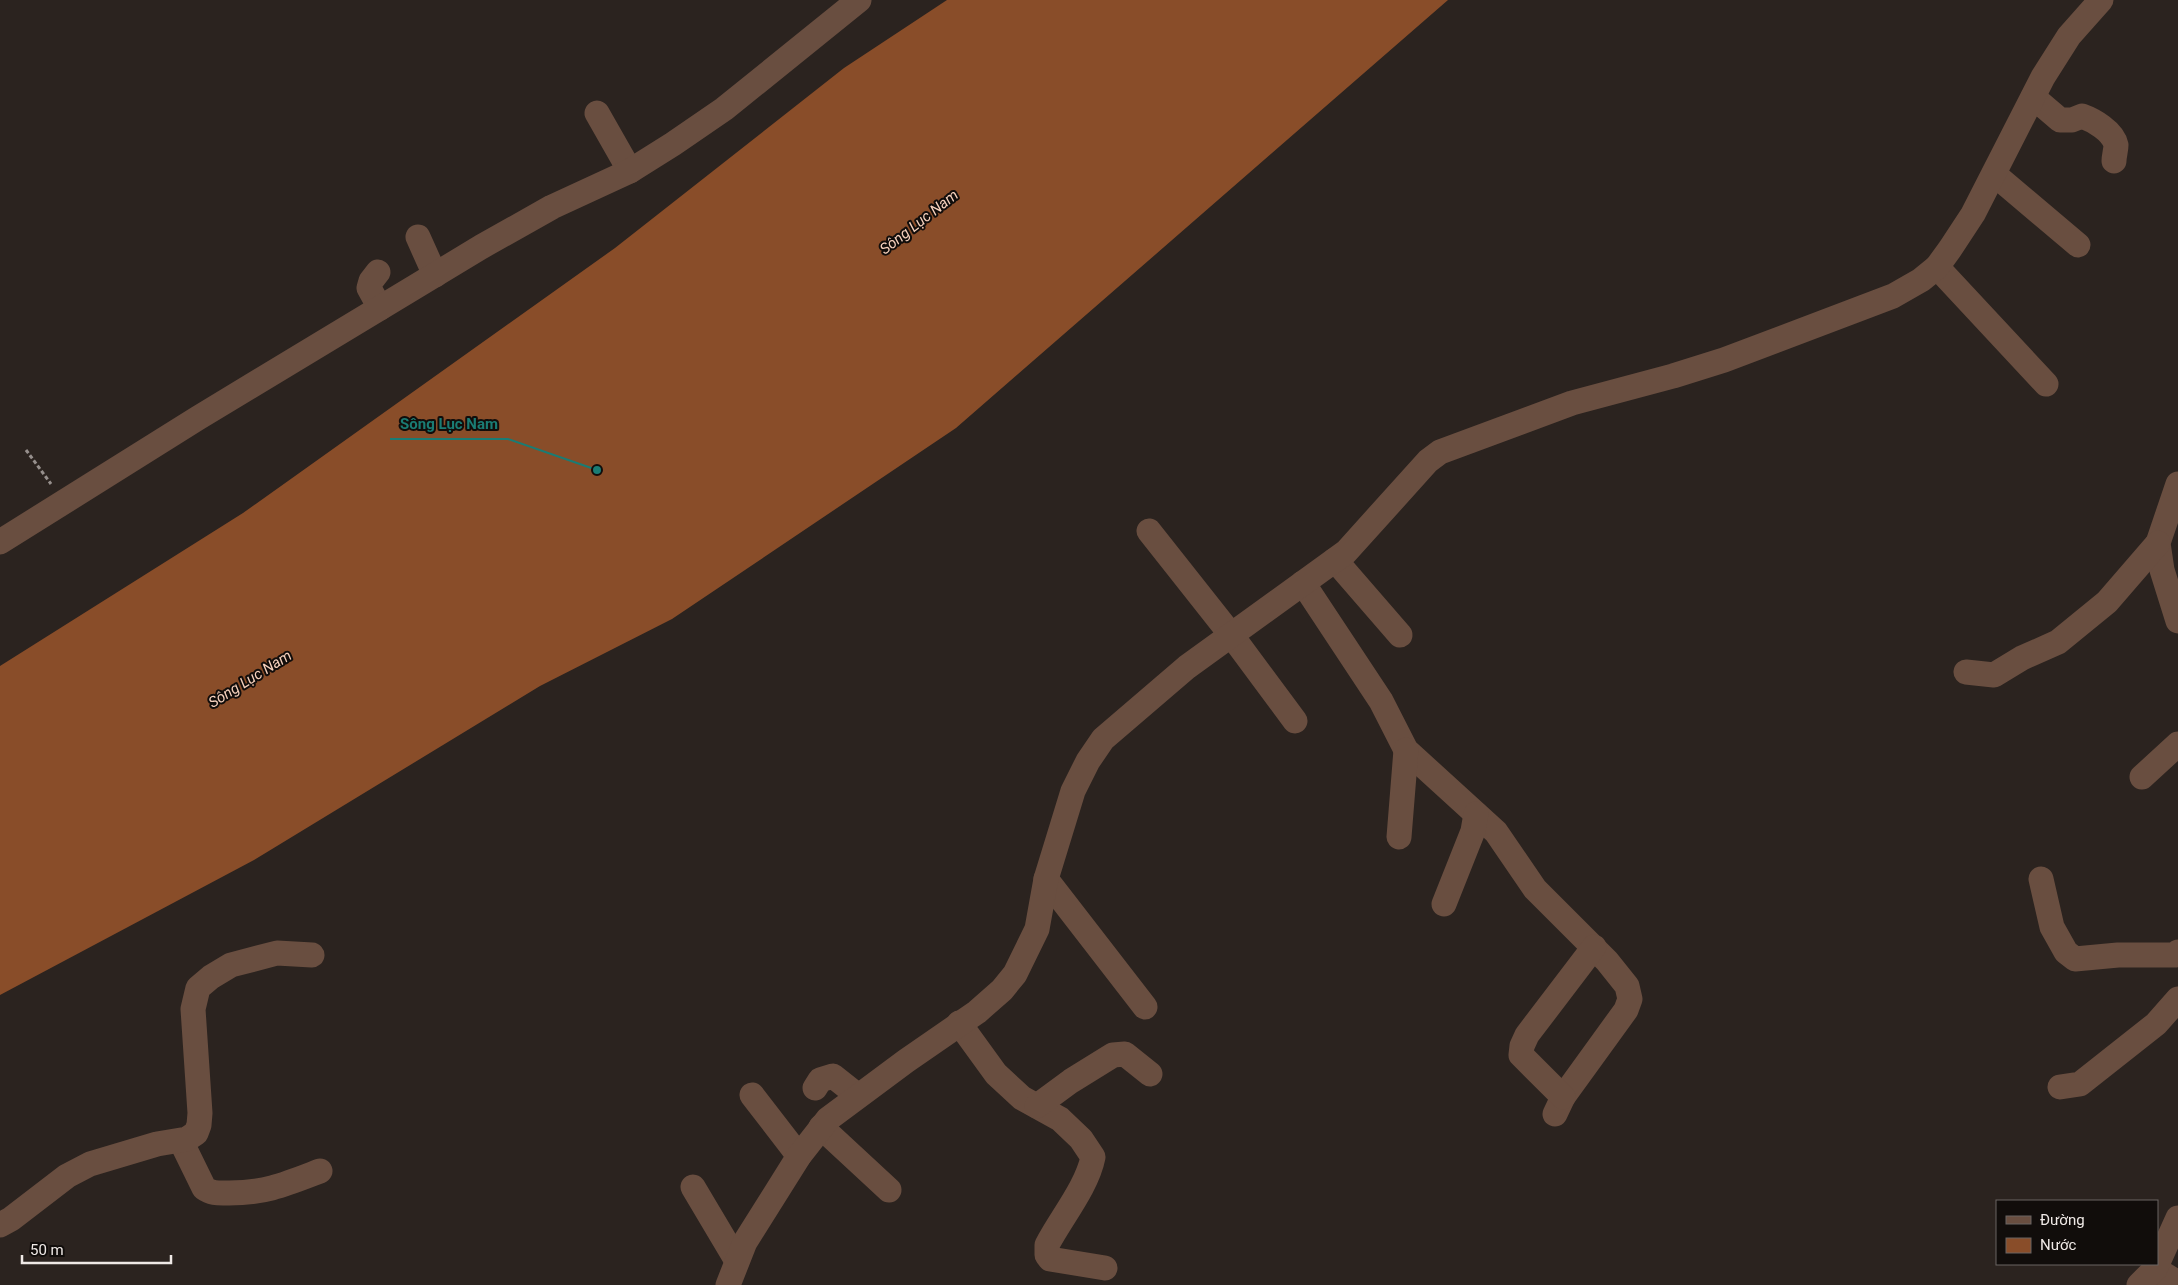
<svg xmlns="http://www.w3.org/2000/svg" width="2178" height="1285" viewBox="0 0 2178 1285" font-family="Roboto,sans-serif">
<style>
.water{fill:#894d29}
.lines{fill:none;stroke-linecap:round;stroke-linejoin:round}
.path{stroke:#968f8c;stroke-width:3;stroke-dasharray:4 2.5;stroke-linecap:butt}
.minor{stroke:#694e40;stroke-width:25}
.labels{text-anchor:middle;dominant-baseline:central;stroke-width:4;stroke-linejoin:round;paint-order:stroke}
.water-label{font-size:15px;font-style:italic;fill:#f6d1bd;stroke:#110d0b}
.leader{fill:none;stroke:#1a7c74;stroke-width:2}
.callout-dot{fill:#1a7c74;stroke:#110d0b;stroke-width:2}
.callout-label{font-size:15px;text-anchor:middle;font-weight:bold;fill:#1a7c74;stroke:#110d0b;stroke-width:4;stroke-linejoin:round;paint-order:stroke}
</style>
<rect width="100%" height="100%" fill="#2b231f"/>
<!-- water -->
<polygon class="water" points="947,0 1448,0 956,428 672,619 540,686 254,860 0,995 0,666 243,513 615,248 844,68"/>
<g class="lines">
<!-- path -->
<polyline class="path" points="26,450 51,484"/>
<!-- minor -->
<g class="minor">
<path d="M2033,97l27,23h12l10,-4c11,4 31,15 34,29 0,5 -2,11 -2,16"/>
<polyline points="597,113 630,171"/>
<polyline points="1994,174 2078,245"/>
<polyline points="418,237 435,275"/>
<polyline points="1937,267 2046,384"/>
<polyline points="378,272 371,281 369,288 380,308"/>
<polyline points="2178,484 2158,543 2162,570 2178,621"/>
<polyline points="1149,531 1232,636 1295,721"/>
<polyline points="0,542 198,418 481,247 552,207 630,171 673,144 724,109 859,0"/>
<polyline points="1335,560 1400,635"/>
<polyline points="1303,583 1381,701 1406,750 1496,832 1535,889 1607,961 1627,986 1630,999 1626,1010 1563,1097 1555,1114"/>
<polyline points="1966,672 1994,675 2022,658 2058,642 2107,602 2158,543"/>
<polyline points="2142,777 2178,744"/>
<polyline points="1399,837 1406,750"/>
<polyline points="1046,879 1145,1007"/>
<polyline points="2041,879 2052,927 2066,952 2075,959 2118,955 2175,955 2178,952"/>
<polyline points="1444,904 1473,831 1476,814"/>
<path d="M959,1023l37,51 26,24 38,21 21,20 12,18c-6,30 -32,61 -46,88v10l3,4 55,9"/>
<polyline points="2060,1087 2080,1084 2156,1024 2178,999"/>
<polyline points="815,1088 820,1080 833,1076 857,1095"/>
<polyline points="752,1095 799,1156"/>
<polyline points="1563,1097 1521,1055 1522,1046 1527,1035 1594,947"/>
<polyline points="1037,1106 1071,1081 1113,1055 1125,1054 1150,1074"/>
<polyline points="821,1127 889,1190"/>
<path d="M181,1141l23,47c8,6 15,5 25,5 37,0 57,-9 91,-22"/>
<polyline points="693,1187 737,1261"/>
<polyline points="0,1225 11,1219 67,1176 90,1164 157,1144 187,1139 196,1133 199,1125 200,1113 193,1009 198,988 211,977 231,965 277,953 312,955"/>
<polyline points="2155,1269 2178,1283"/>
<polyline points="728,1285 745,1242 799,1156 828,1119 906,1061 977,1012 1002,990 1015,974 1037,929 1046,879 1073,791 1088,761 1103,739 1187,667 1346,552 1428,461 1440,452 1572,403 1673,376 1724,360 1893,296 1921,280 1937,267 1950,249 1973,214 2043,77 2069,36 2101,0"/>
<polyline points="2139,1285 2155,1269 2178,1218"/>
</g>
</g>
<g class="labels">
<!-- water labels -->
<g class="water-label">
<text transform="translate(919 222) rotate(-38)">Sông Lục Nam</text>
<text transform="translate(250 679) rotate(-32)">Sông Lục Nam</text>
</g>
</g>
<!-- callouts -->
<path class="leader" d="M597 470L508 439H390"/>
<circle class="callout-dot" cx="597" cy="470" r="5"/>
<g class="callout-label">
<text x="449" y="429">Sông Lục Nam</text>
</g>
<!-- legend -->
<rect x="1996" y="1200" width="162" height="65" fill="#110d0b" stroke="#6a6563"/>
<rect x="2006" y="1216" width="25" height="8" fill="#694e40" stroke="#6a6563"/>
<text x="2040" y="1225" font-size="15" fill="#efe9e6">Đường</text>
<rect x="2006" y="1238" width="25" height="15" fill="#894d29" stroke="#6a6563"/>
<text x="2040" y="1250" font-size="15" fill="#efe9e6">Nước</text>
<!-- scale -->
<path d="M22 1255v8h149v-8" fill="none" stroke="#efe9e6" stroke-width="2.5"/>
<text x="30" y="1255" font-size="15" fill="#efe9e6" stroke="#110d0b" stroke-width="4" paint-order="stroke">50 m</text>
</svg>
